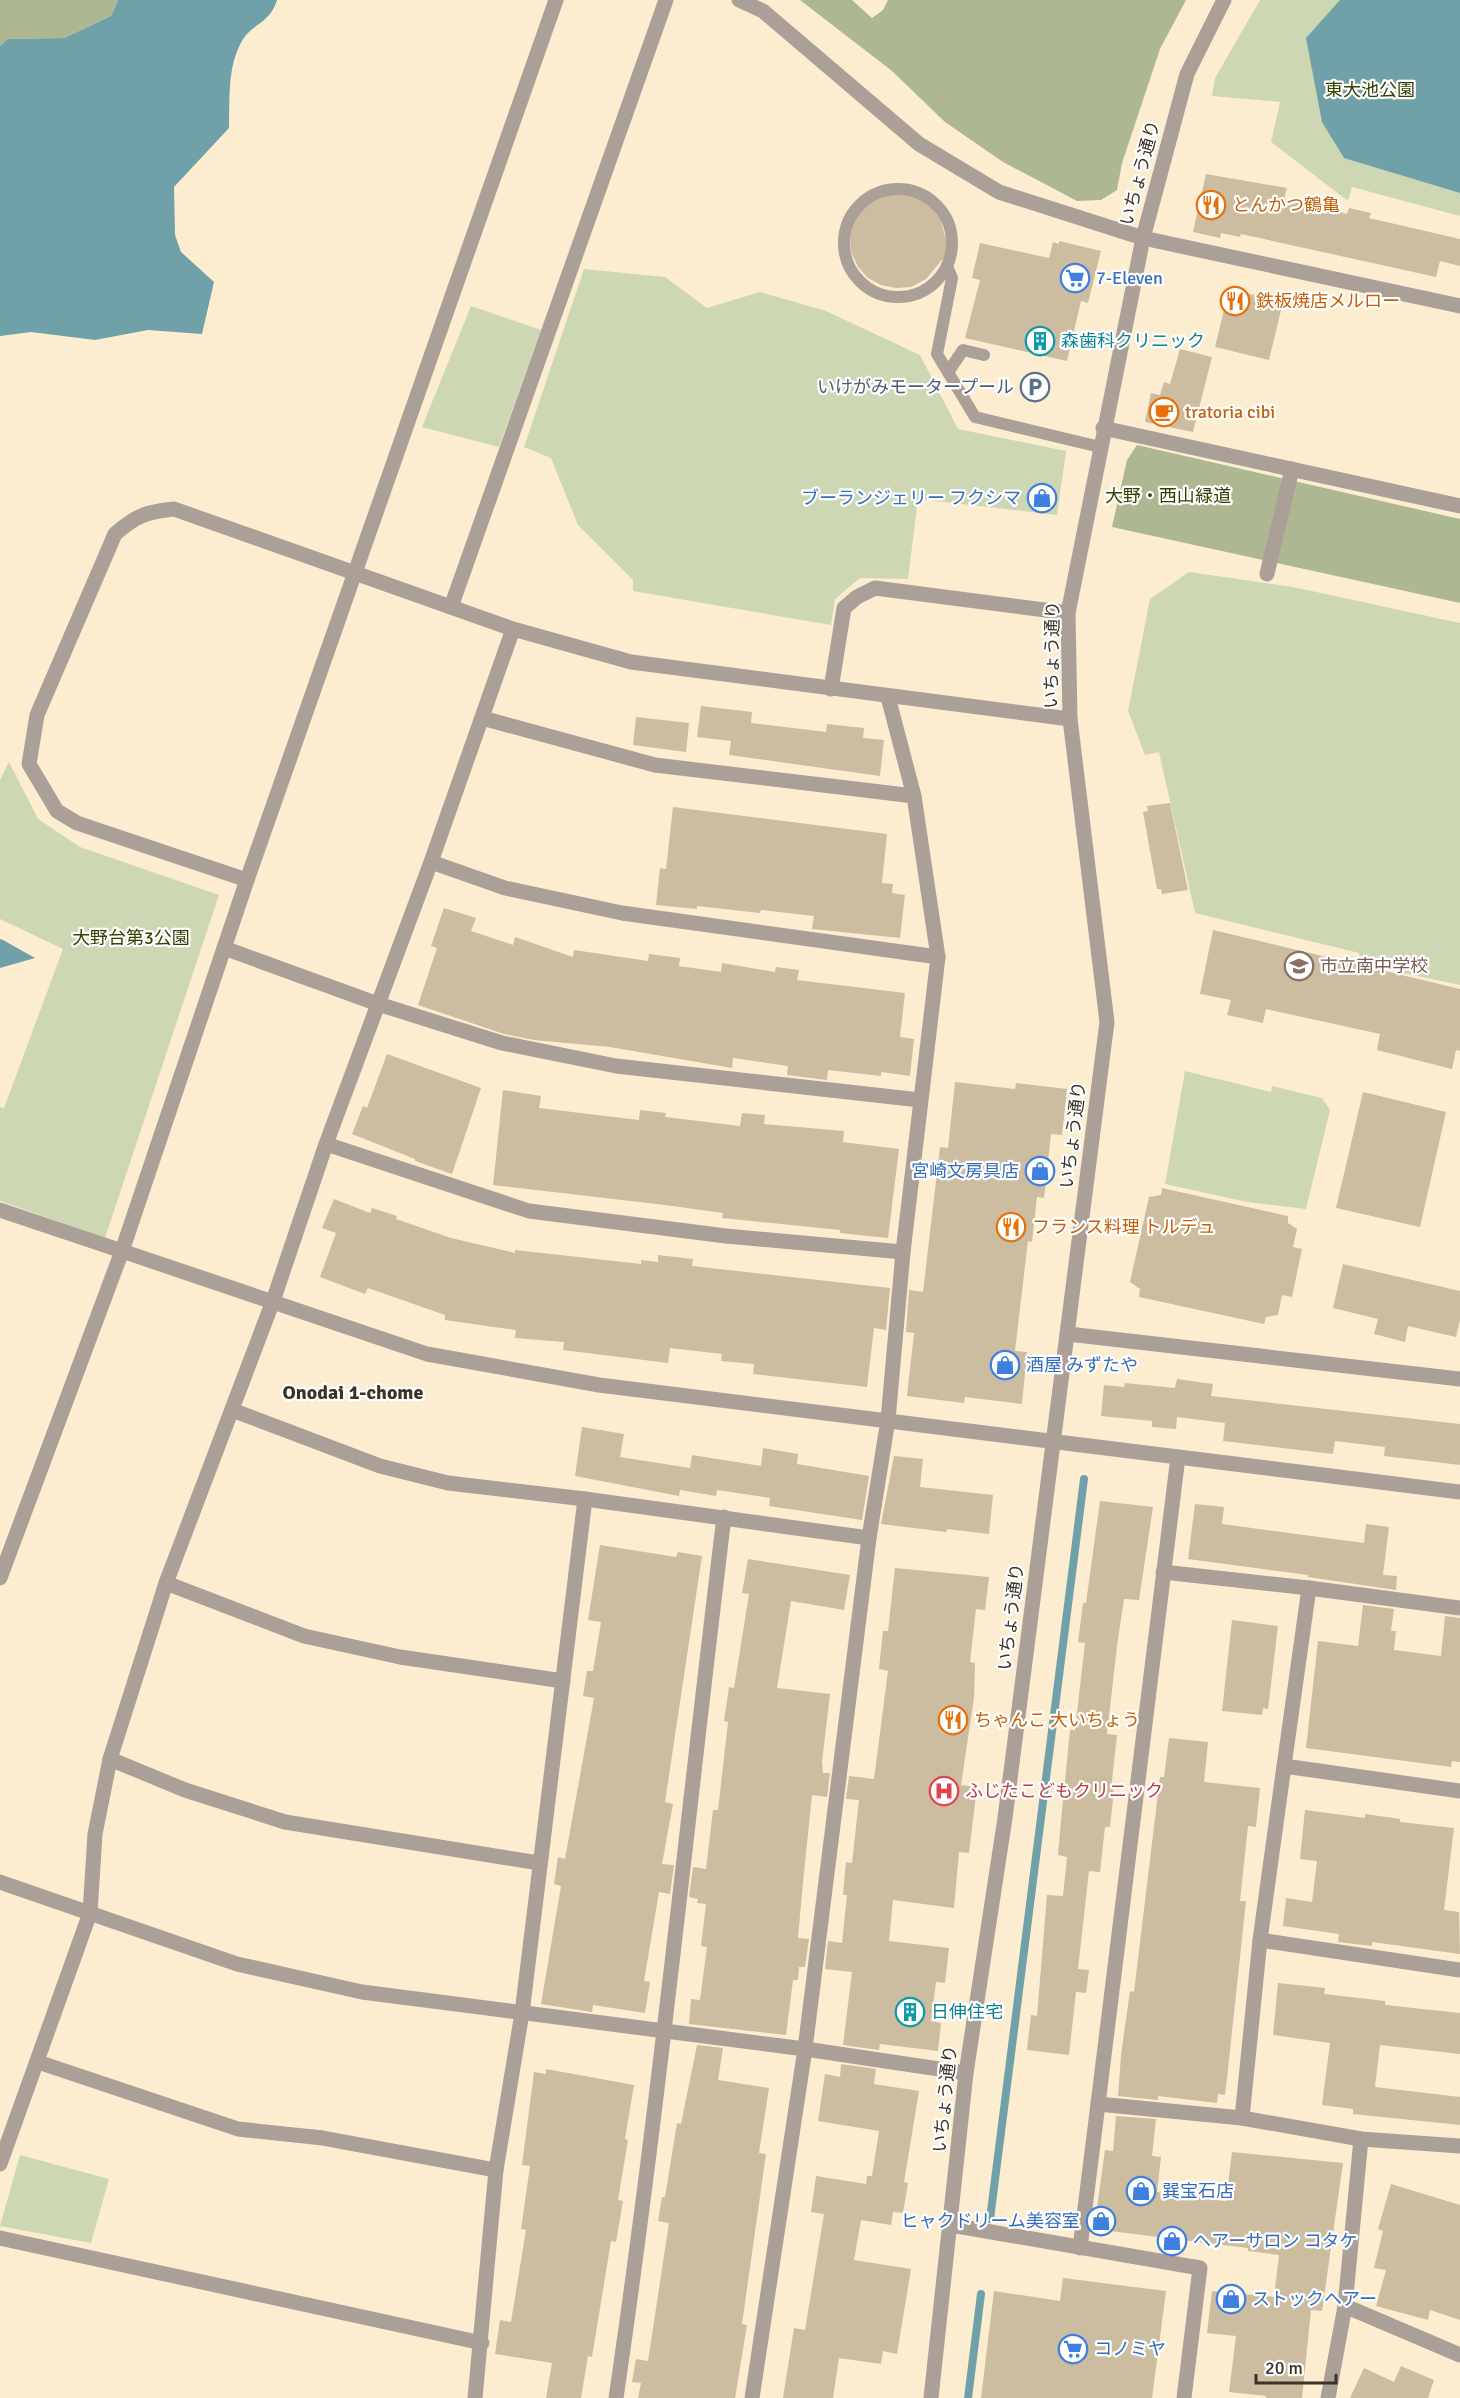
<svg xmlns="http://www.w3.org/2000/svg" width="1460" height="2398" viewBox="0 0 1460 2398" font-family="Signika,'Noto Sans JP',sans-serif">
<style>
.green{fill:#cdd7b4}
.forest{fill:#adb893}
.water{fill:#70a1a9}
.lines{fill:none;stroke-linecap:round;stroke-linejoin:round}
.stream{stroke:#70a1a9;stroke-width:8}
.building{fill:#ccbca0}
.service{stroke:#aba097;stroke-width:12}
.minor{stroke:#aba097;stroke-width:15}
.tertiary{stroke:#aba097;stroke-width:15}
.labels{text-anchor:middle;dominant-baseline:central;stroke-width:4.5;stroke-linejoin:round;paint-order:stroke}
.park-label{font-size:18px;fill:#354101;stroke:#fff}
.street-label{font-size:18px;fill:#393328;stroke:#fff}
.food-label{font-size:18px;fill:#c56008;stroke:#fff;text-anchor:start}
.shop-label{font-size:18px;fill:#366cbe;stroke:#fff;text-anchor:start}
.culture-label{font-size:18px;fill:#0d838f;stroke:#fff;text-anchor:start}
.service-label{font-size:18px;fill:#4e5e75;stroke:#fff;text-anchor:end}
.education-label{font-size:18px;fill:#785e54;stroke:#fff;text-anchor:start}
.health-label{font-size:18px;fill:#be3a42;stroke:#fff;text-anchor:start}
.neighbourhood-label{font-size:20px;font-weight:bold;fill:#393328;stroke:#fff}
</style>
<rect width="100%" height="100%" fill="#fdedd0"/>
<!-- green -->
<g class="green">
<polygon points="1260,0 1460,0 1460,216 1352,187 1348,201 1271,142 1280,102 1212,96 1215,78"/>
<polygon points="584,269 665,277 707,308 760,292 826,311 920,355 958,429 1066,451 1057,515 918,499 908,579 860,578 835,599 831,625 633,591 633,580 578,525 551,458 524,447"/>
<polygon points="471,306 541,330 499,447 422,427"/>
<polygon points="1189,572 1293,587 1460,623 1460,985 1361,964 1359,953 1195,913 1159,752 1145,755 1128,711 1150,599"/>
<polygon points="9,762 38,819 80,847 219,895 105,1238 0,1201 0,1107 4,1108 63,949 0,919 0,780"/>
<polygon points="1185,1071 1271,1092 1272,1086 1322,1098 1330,1110 1306,1209 1247,1202 1165,1184"/>
<polygon points="20,2155 109,2179 91,2243 0,2226"/>
</g>
<!-- forest -->
<g class="forest">
<polygon points="0,0 118,0 111,16 64,38 8,39 0,46"/>
<polygon points="800,0 852,0 872,18 883,10 888,0 1186,0 1160,49 1122,163 1117,190 1101,200 1077,201 1003,162 945,122 892,71"/>
<polygon points="1137,445 1460,519 1460,603 1112,527 1127,460"/>
</g>
<!-- water -->
<g class="water">
<path d="M118,0h159c-8,25 -25,23 -35,41 -15,26 -12,58 -13,87l-55,59 1,48 6,17 33,30 -12,52 -54,-4 -53,10 -64,-8 -31,4v-290l8,-7 56,-1 47,-22z"/>
<polygon points="1340,0 1460,0 1460,193 1344,158 1322,122 1306,38"/>
<polygon points="0,939 3,940 35,958 0,968"/>
</g>
<g class="lines">
<!-- stream -->
<g class="stream">
<polyline points="990,2219 1084,1479"/>
<polyline points="968,2398 981,2294"/>
</g>
</g>
<!-- building -->
<g class="building">
<polygon points="1206,174 1287,188 1284,199 1347,214 1349,208 1371,213 1369,218 1460,239 1460,266 1440,261 1436,277 1241,234 1240,237 1221,233 1220,238 1193,232"/>
<polygon points="903,193 919,198 932,208 941,221 950,255 941,261 926,279 911,287 896,288 881,285 868,278 858,267 851,252 850,237 853,223 861,210 873,200 887,194"/>
<polygon points="1059,241 1101,251 1088,303 1081,301 1067,361 965,338 980,280 972,278 980,243 1049,258 1053,242 1059,244"/>
<polygon points="1229,289 1283,302 1269,360 1215,347"/>
<polygon points="1180,349 1212,357 1193,432 1145,422 1151,393 1160,395 1164,382 1170,384"/>
<polygon points="701,706 752,712 751,723 826,732 827,724 864,728 863,738 884,740 880,776 729,755 731,741 697,737"/>
<polygon points="636,717 689,723 686,752 633,745"/>
<polygon points="1170,803 1188,890 1162,894 1161,889 1157,889 1143,812 1148,811 1147,806"/>
<polygon points="673,807 887,834 882,883 893,884 892,893 905,895 900,938 812,929 814,916 761,910 760,913 697,906 697,909 656,905 660,868 666,869"/>
<polygon points="444,908 476,918 471,931 513,945 515,937 573,957 574,950 648,961 649,954 680,958 679,966 721,972 722,963 775,972 776,967 799,970 797,980 905,993 900,1037 914,1039 910,1076 881,1072 881,1076 828,1070 827,1080 787,1075 788,1066 733,1058 732,1068 610,1047 534,1040 504,1034 418,1005 437,948 431,946"/>
<polygon points="1213,930 1460,989 1460,1051 1456,1050 1452,1069 1377,1050 1380,1034 1266,1009 1263,1023 1227,1015 1231,1000 1200,994"/>
<polygon points="387,1054 481,1088 452,1174 415,1161 415,1159 352,1134 363,1106 367,1108"/>
<polygon points="955,1082 1015,1089 1016,1083 1067,1089 1062,1135 1051,1134 1044,1198 1037,1197 1032,1242 1028,1241 1015,1351 1027,1352 1022,1404 965,1397 964,1403 907,1396 914,1333 906,1332 909,1290 923,1292 940,1147 948,1148"/>
<polygon points="503,1090 541,1096 539,1108 639,1120 640,1110 666,1113 665,1117 740,1126 742,1113 765,1115 764,1124 844,1131 843,1142 899,1149 888,1238 840,1233 840,1230 722,1218 723,1213 665,1205 493,1185"/>
<polygon points="1363,1092 1446,1112 1420,1227 1336,1208"/>
<polygon points="1162,1188 1288,1216 1288,1223 1297,1229 1293,1247 1302,1249 1292,1297 1282,1295 1278,1315 1266,1317 1264,1324 1139,1297 1140,1289 1130,1282 1149,1197 1161,1195"/>
<polygon points="334,1199 370,1213 372,1208 397,1216 396,1219 451,1238 515,1253 515,1250 641,1264 641,1260 658,1262 658,1255 693,1259 692,1266 890,1288 886,1330 874,1328 867,1387 753,1374 754,1364 721,1361 722,1354 670,1348 668,1363 563,1350 564,1342 515,1338 516,1330 445,1320 445,1315 368,1288 365,1294 320,1277 336,1233 322,1228"/>
<polygon points="1343,1264 1460,1291 1460,1320 1456,1337 1408,1326 1405,1342 1374,1334 1378,1319 1333,1308"/>
<polygon points="1177,1379 1213,1384 1211,1396 1460,1424 1460,1465 1384,1456 1385,1447 1335,1441 1333,1454 1223,1441 1225,1423 1177,1417 1176,1429 1152,1427 1152,1421 1101,1416 1104,1385 1124,1387 1125,1383 1175,1388"/>
<polygon points="582,1427 624,1434 620,1457 690,1468 692,1455 761,1466 763,1448 798,1454 797,1464 869,1476 862,1520 769,1506 770,1498 717,1490 716,1496 680,1490 679,1496 575,1476"/>
<polygon points="894,1456 923,1459 920,1487 993,1495 989,1534 947,1529 946,1532 881,1524"/>
<polygon points="1100,1501 1153,1507 1139,1600 1124,1599 1117,1646 1107,1734 1117,1735 1111,1789 1114,1790 1110,1827 1105,1827 1100,1872 1089,1871 1078,1969 1089,1970 1086,1993 1076,1992 1069,2055 1027,2050 1031,2015 1037,2016 1047,1895 1063,1896 1067,1857 1058,1855 1061,1821 1070,1730 1075,1730 1085,1643 1078,1642 1083,1603 1086,1603"/>
<polygon points="1195,1504 1224,1507 1222,1524 1364,1543 1366,1524 1389,1527 1383,1575 1397,1576 1396,1590 1308,1577 1308,1575 1188,1559"/>
<polygon points="600,1545 676,1557 678,1552 702,1556 665,1802 673,1804 662,1864 674,1865 670,1894 659,1892 644,1981 650,1982 645,2013 593,2005 592,2012 541,2004 561,1886 554,1884 558,1857 565,1859 594,1698 583,1696 587,1671 593,1671 601,1622 588,1620"/>
<polygon points="748,1559 850,1575 844,1610 791,1601 777,1688 830,1694 822,1762 823,1773 830,1773 827,1797 812,1795 803,1882 798,1938 809,1939 805,1967 799,1967 798,1980 793,1980 786,2035 689,2024 691,1999 700,2000 707,1947 701,1946 706,1904 697,1903 698,1899 689,1897 693,1867 706,1869 713,1810 718,1810 728,1722 724,1721 729,1687 734,1688 749,1594 742,1593"/>
<polygon points="895,1568 989,1577 985,1610 976,1609 970,1662 975,1663 974,1698 961,1785 977,1787 969,1853 959,1852 954,1908 893,1900 889,1941 949,1948 945,1983 936,1982 931,2021 941,2023 938,2051 880,2044 879,2050 843,2045 852,1972 825,1969 828,1941 842,1943 847,1895 843,1895 846,1862 852,1863 859,1800 846,1799 849,1776 874,1779 888,1671 879,1669 883,1631 888,1631"/>
<polygon points="1363,1605 1394,1609 1391,1631 1396,1631 1394,1650 1441,1656 1445,1616 1460,1618 1460,1762 1452,1761 1451,1767 1306,1748 1318,1641 1358,1646"/>
<polygon points="1232,1620 1278,1626 1268,1709 1263,1708 1262,1715 1222,1711"/>
<polygon points="1169,1738 1208,1742 1204,1782 1260,1788 1256,1827 1248,1826 1240,1901 1246,1901 1228,2069 1225,2095 1218,2094 1217,2103 1158,2096 1158,2100 1118,2096 1121,2055 1130,1991 1134,1992 1160,1777 1164,1777"/>
<polygon points="1305,1810 1365,1818 1365,1814 1400,1819 1400,1822 1454,1828 1444,1910 1459,1912 1460,1954 1372,1942 1372,1946 1338,1942 1339,1934 1283,1926 1286,1898 1312,1902 1317,1861 1300,1859"/>
<polygon points="1278,1983 1325,1988 1324,1994 1385,2001 1385,2005 1460,2013 1460,2054 1380,2045 1375,2087 1460,2097 1460,2125 1353,2114 1353,2109 1322,2105 1330,2043 1273,2035"/>
<polygon points="697,2045 723,2048 718,2080 769,2088 759,2153 766,2154 742,2324 747,2325 735,2398 638,2398 641,2383 632,2382 636,2359 648,2361 669,2223 658,2221 662,2197 665,2197 677,2123 681,2124"/>
<polygon points="841,2064 876,2069 874,2084 919,2091 904,2182 908,2183 903,2213 893,2212 891,2225 861,2220 854,2260 911,2269 897,2354 883,2351 881,2364 839,2358 833,2398 783,2398 794,2328 805,2330 824,2214 811,2212 816,2176 866,2184 867,2176 872,2176 879,2131 818,2121 825,2074 840,2077"/>
<polygon points="546,2069 634,2085 625,2139 628,2140 618,2200 623,2201 616,2242 611,2241 592,2357 588,2356 581,2398 546,2398 552,2363 495,2354 500,2320 511,2322 526,2230 521,2229 530,2166 522,2165 534,2072 546,2074"/>
<polygon points="1116,2116 1156,2119 1152,2156 1161,2157 1157,2192 1226,2201 1232,2152 1343,2163 1322,2311 1311,2310 1302,2398 1266,2398 1266,2396 1229,2392 1236,2336 1207,2333 1212,2291 1274,2297 1279,2255 1248,2251 1248,2248 1094,2229 1105,2150 1113,2151"/>
<polygon points="1391,2184 1460,2205 1460,2320 1430,2310 1428,2320 1376,2306 1386,2270 1374,2268 1383,2231 1378,2229"/>
<polygon points="1063,2278 1166,2291 1152,2398 981,2398 994,2291 1060,2301"/>
<polygon points="1401,2366 1434,2380 1428,2398 1350,2398 1364,2368 1394,2382"/>
</g>
<g class="lines">
<!-- service -->
<g class="service">
<circle cx="898" cy="243" r="54"/>
<polyline points="947,266 952,278 937,354 975,417 1100,447"/>
<polyline points="948,372 963,350 984,355"/>
</g>
<!-- minor -->
<g class="minor">
<polyline points="1103,428 1460,506"/>
<polyline points="1267,574 1292,469"/>
<polyline points="451,607 666,0"/>
<polyline points="831,689 844,608 857,597 875,588 1068,613"/>
<polyline points="482,718 655,765 914,796"/>
<polyline points="431,862 505,888 622,913 938,957"/>
<path d="M247,880l-170,-57 -20,-12 -28,-47 8,-49 78,-181c22,-19 31,-22 59,-25l339,120 118,33 439,57"/>
<polyline points="224,948 378,1004 502,1043 616,1066 920,1100"/>
<polyline points="326,1144 529,1211 726,1236 903,1252"/>
<polyline points="0,1210 122,1251"/>
<polyline points="1068,1334 1460,1379"/>
<polyline points="232,1410 380,1466 448,1483 585,1499 869,1538"/>
<polyline points="1178,1457 1098,2104 1242,2118"/>
<polyline points="1163,1572 1309,1588"/>
<polyline points="166,1583 304,1636 400,1657 563,1681"/>
<polyline points="1460,1608 1309,1588 1284,1766 1460,1791"/>
<polyline points="110,1759 185,1790 285,1822 539,1863"/>
<polyline points="1284,1766 1260,1940 1242,2118 1361,2139 1460,2146"/>
<polyline points="0,1882 237,1964 362,1992 805,2049 966,2073"/>
<polyline points="1260,1940 1460,1970"/>
<polyline points="38,2062 238,2129 323,2138 496,2170"/>
<polyline points="0,2164 90,1913 95,1834 110,1759 166,1583 273,1301 326,1144 431,862 513,629"/>
<polyline points="951,2225 1200,2268 1184,2398"/>
<polyline points="0,2238 482,2343"/>
<polyline points="1080,2248 1098,2104"/>
<polyline points="1345,2306 1460,2355"/>
<polyline points="475,2398 496,2170 522,2013 585,1499"/>
<path d="M616,2398c43,-293 72,-587 108,-881"/>
<polyline points="752,2398 805,2049 869,1538 888,1420 903,1252 938,957 914,796 888,697"/>
<polyline points="1328,2398 1345,2306 1361,2139"/>
</g>
<!-- tertiary -->
<g class="tertiary">
<polyline points="739,0 763,11 919,144 999,192 1143,238 1460,306"/>
<polyline points="122,1251 427,1354 599,1385 1460,1492"/>
<polyline points="0,1578 122,1251 247,880 556,0"/>
<polyline points="931,2398 966,2073 1005,1818 1107,1022 1070,719 1068,613 1143,238 1187,74 1224,0"/>
</g>
</g>
<!-- icons -->
<defs>
<g id="restaurant-ring" transform="scale(1.5)"><circle r="9.5" fill="#fff" stroke="#e8710a" stroke-width="1.5"/><path d="M-5-6h1v4h1v-4h1v4h1v-4h1v5L-1.5 .5V6h-2V.5L-5-1ZM5-6V6H3V1.5H1.5Q1.5-4 5-6Z" fill="#e8710a"/></g>
<g id="supermarket-ring" transform="scale(1.5)"><circle r="9.5" fill="#fff" stroke="#3f7fe0" stroke-width="1.5"/><path d="M-6-5.5h2.5l.6 2H6L4.5 2H-2.5L-4.4-4H-6ZM-1.5 3.2a1.3 1.3 0 1 0 .1 0ZM3 3.2a1.3 1.3 0 1 0 .1 0Z" fill="#3f7fe0"/></g>
<g id="building-ring" transform="scale(1.5)"><circle r="9.5" fill="#fff" stroke="#0f9aa8" stroke-width="1.5"/><path d="M-4-6H4V6H1V3H-1V6H-4ZM-2.5-4.3h1.7v1.8h-1.7ZM.8-4.3h1.7v1.8H.8ZM-2.5-1h1.7V.8h-1.7ZM.8-1h1.7V.8H.8Z" fill="#0f9aa8"/></g>
<g id="parking-ring" transform="scale(1.5)"><circle r="9.5" fill="#fff" stroke="#5c6f8a" stroke-width="1.5"/><path d="M-3.5-5.5H1a3.5 3.5 0 0 1 0 7H-1V5.5H-3.5ZM-1-3.4V-.6H.8a1.4 1.4 0 0 0 0-2.8Z" fill="#5c6f8a"/></g>
<g id="cafe-ring" transform="scale(1.5)"><circle r="9.5" fill="#fff" stroke="#e8710a" stroke-width="1.5"/><path d="M-5.5-4.5H6V0H3Q3 3.5 0 3.5H-2.5Q-5.5 3.5-5.5 0ZM3-3.2v2h1.7v-2ZM-6 4.5H4V6H-6Z" fill="#e8710a"/></g>
<g id="shop-ring" transform="scale(1.5)"><circle r="9.5" fill="#fff" stroke="#3f7fe0" stroke-width="1.5"/><path d="M-5-2.5h2.3a2.7 3.5 0 0 1 5.4 0H5L5.5 6h-11ZM-1.5-2.5h3a1.5 2.3 0 0 0-3 0Z" fill="#3f7fe0"/></g>
<g id="school-ring" transform="scale(1.5)"><circle r="9.5" fill="#fff" stroke="#8d6e63" stroke-width="1.5"/><path d="M0-5L7-2L0 1L-7-2ZM-4 1L0 2.5L4 1V4Q0 6-4 4Z" fill="#8d6e63"/></g>
<g id="hospital-ring" transform="scale(1.5)"><circle r="9.5" fill="#fff" stroke="#e0444e" stroke-width="1.5"/><path d="M-5-5h3v3.5h4V-5h3V5h-3V1.5h-4V5h-3Z" fill="#e0444e"/></g>
</defs>
<g fill-rule="evenodd">
<use href="#restaurant-ring" x="1211" y="205"/>
<use href="#supermarket-ring" x="1075" y="278"/>
<use href="#restaurant-ring" x="1235" y="301"/>
<use href="#building-ring" x="1040" y="341"/>
<use href="#parking-ring" x="1035" y="387"/>
<use href="#cafe-ring" x="1164" y="412"/>
<use href="#shop-ring" x="1042" y="498"/>
<use href="#school-ring" x="1299" y="966"/>
<use href="#shop-ring" x="1040" y="1171"/>
<use href="#restaurant-ring" x="1011" y="1227"/>
<use href="#shop-ring" x="1005" y="1365"/>
<use href="#restaurant-ring" x="953" y="1720"/>
<use href="#hospital-ring" x="944" y="1791"/>
<use href="#building-ring" x="910" y="2012"/>
<use href="#shop-ring" x="1141" y="2191"/>
<use href="#shop-ring" x="1101" y="2221"/>
<use href="#shop-ring" x="1172" y="2241"/>
<use href="#shop-ring" x="1231" y="2299"/>
<use href="#supermarket-ring" x="1073" y="2349"/>
</g>
<g class="labels">
<!-- park labels -->
<g class="park-label">
<text x="1370" y="90">東大池公園</text>
<text x="1168" y="496">大野・西山緑道</text>
<text x="131" y="938">大野台第3公園</text>
</g>
<!-- street labels -->
<g class="street-label">
<text transform="translate(1140 173) rotate(-75)">いちょう通り</text>
<text transform="translate(1052 655) rotate(-89)">いちょう通り</text>
<text transform="translate(1073 1135) rotate(-83)">いちょう通り</text>
<text transform="translate(1011 1617) rotate(-83)">いちょう通り</text>
<text transform="translate(945 2099) rotate(-84)">いちょう通り</text>
</g>
<!-- food labels -->
<g class="food-label">
<text x="1232" y="205">とんかつ鶴亀</text>
<text x="1256" y="301">鉄板焼店メルロー</text>
<text x="1185" y="412">tratoria cibi</text>
<text x="1032" y="1227">フランス料理 トルデュ</text>
<text x="974" y="1720">ちゃんこ 大いちょう</text>
</g>
<!-- shop labels -->
<g class="shop-label">
<text x="1096" y="278">7-Eleven</text>
<text x="1021" y="498" text-anchor="end">ブーランジェリー フクシマ</text>
<text x="1019" y="1171" text-anchor="end">宮崎文房具店</text>
<text x="1026" y="1365">酒屋 みずたや</text>
<text x="1162" y="2191">巽宝石店</text>
<text x="1080" y="2221" text-anchor="end">ヒャクドリーム美容室</text>
<text x="1193" y="2241">ヘアーサロン コタケ</text>
<text x="1252" y="2299">ストックヘアー</text>
<text x="1094" y="2349">コノミヤ</text>
</g>
<!-- culture labels -->
<g class="culture-label">
<text x="1061" y="341">森歯科クリニック</text>
<text x="931" y="2012">日伸住宅</text>
</g>
<!-- service labels -->
<g class="service-label">
<text x="1014" y="387">いけがみモータープール</text>
</g>
<!-- education labels -->
<g class="education-label">
<text x="1320" y="966">市立南中学校</text>
</g>
<!-- health labels -->
<g class="health-label">
<text x="965" y="1791">ふじたこどもクリニック</text>
</g>
<!-- neighbourhood labels -->
<g class="neighbourhood-label">
<text x="353" y="1392">Onodai 1-chome</text>
</g>
</g>
<!-- scale -->
<path d="M1256 2374v9h80v-9" fill="none" stroke="#393328" stroke-width="3"/>
<text x="1265" y="2374" font-size="18" fill="#393328" stroke="#ffffff" stroke-width="4.5" paint-order="stroke">20 m</text>
</svg>
